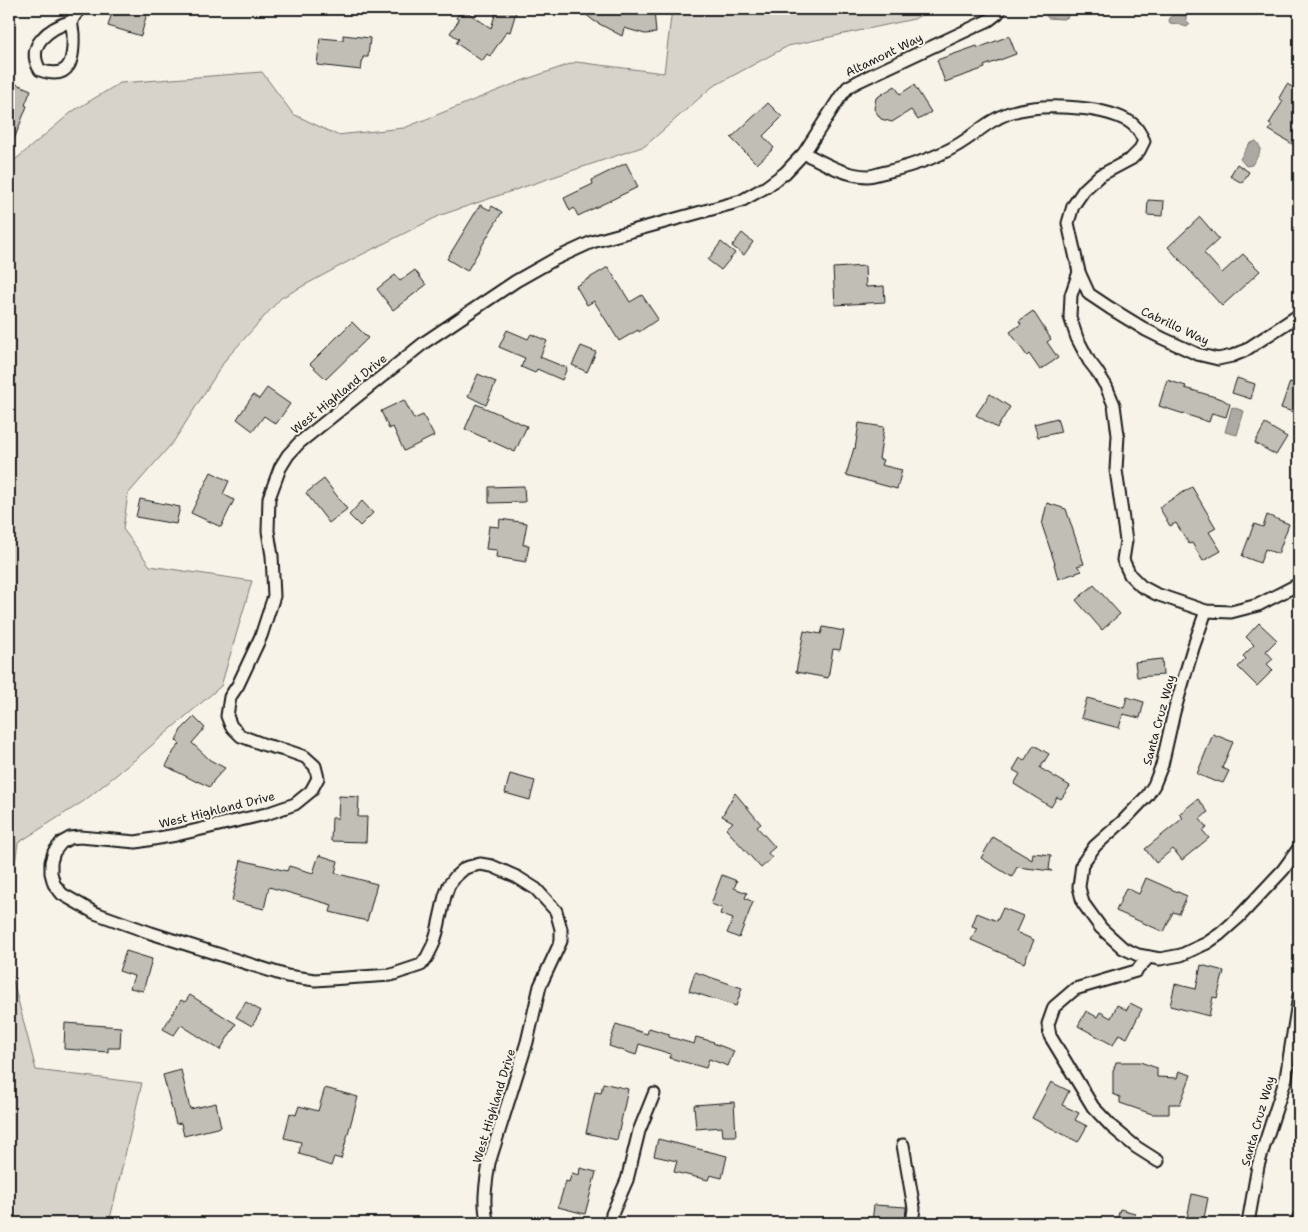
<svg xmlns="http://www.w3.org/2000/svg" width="1308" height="1232" viewBox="0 0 1308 1232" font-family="'Shantell Sans',sans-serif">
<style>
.green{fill:#d7d3cb;stroke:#7a7874}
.water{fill:#aca9a2;stroke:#72716c}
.building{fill:#c0beb5;stroke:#1c1c1c}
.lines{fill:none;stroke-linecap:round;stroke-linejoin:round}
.street-casing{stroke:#1c1c1c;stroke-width:15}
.street{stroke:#f7f3e8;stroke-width:11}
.labels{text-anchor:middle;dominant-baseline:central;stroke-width:4;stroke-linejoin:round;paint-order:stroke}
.street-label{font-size:12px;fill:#1c1c1c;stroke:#f7f3e8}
</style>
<rect width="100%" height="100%" fill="#f7f3e8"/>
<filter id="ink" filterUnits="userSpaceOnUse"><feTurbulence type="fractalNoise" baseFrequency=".02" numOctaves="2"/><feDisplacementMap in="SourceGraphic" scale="10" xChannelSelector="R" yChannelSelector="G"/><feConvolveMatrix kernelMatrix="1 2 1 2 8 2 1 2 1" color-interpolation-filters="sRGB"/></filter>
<g filter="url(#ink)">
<!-- green -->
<g class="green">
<polygon points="672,9 932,9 914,19 788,46 712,87 645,146 441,215 351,260 281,298 226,359 174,441 128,494 123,529 150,566 252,581 221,686 137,758 84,801 18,843 9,903 9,165 73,111 120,83 262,72 293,114 337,135 404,128 524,80 576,62 664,73"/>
<polygon points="9,965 36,1070 142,1083 109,1223 9,1222"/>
</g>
<!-- water -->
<g class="water">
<polygon points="1046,9 1064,9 1068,12 1068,17 1063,19 1048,18 1044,12"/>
<polygon points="1173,13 1186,16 1186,20 1190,24 1187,27 1177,24 1170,23 1169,20"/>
<path d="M1256,141c9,9 1,15 -4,24l-6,1 -6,-7 9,-15z"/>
<polygon points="1232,407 1244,411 1237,435 1225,432"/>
</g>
<!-- building -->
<g class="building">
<polygon points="113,9 148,9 141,36 108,26"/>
<polygon points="462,9 491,28 497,9 517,9 510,32 507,31 490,56 487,54 482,61 456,43 459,39 450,33 459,20 456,18"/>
<polygon points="579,9 654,10 656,33 645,34 624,28 622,36 594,21"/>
<polygon points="343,35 370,38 368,57 363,57 361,70 317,65 320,38 343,40"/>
<polygon points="1009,36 1016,54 984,66 985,68 945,82 937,60 977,46 978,48"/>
<polygon points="14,83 31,90 25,105 27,106 10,150 9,95"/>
<polygon points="1287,84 1299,91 1299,148 1269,130 1272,126 1269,124 1283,101 1279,98"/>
<polygon points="914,85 931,112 918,120 911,110 892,122 881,119 874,109 876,98 895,86 900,94"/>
<polygon points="768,103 782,117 763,136 774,148 757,164 731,138"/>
<polygon points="626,163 638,187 578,216 574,208 570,211 564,198 593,184 592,180"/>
<polygon points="1237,164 1249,172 1242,183 1230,176"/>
<polygon points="1148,200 1164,201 1163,216 1147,215"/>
<polygon points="480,205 490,210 492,206 502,212 467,271 447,259"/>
<polygon points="1200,217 1219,239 1204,253 1222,273 1243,254 1260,271 1222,306 1168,247"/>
<polygon points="742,233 753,242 744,255 732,246"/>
<polygon points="721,242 735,253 721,270 708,260"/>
<polygon points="865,266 866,287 884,286 885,302 835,305 833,268"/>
<polygon points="608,267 630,302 642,295 658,319 639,332 638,330 619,341 594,301 587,305 576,286"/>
<polygon points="415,270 426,285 393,310 377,289 395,275 400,281"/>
<polygon points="1033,311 1051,339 1047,342 1058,358 1040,370 1029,354 1027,356 1010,332 1021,324 1019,321"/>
<polygon points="352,322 368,338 326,379 310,364"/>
<polygon points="507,330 528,339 531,334 547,341 540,357 567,368 562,380 537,369 535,373 521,367 525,358 499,347"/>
<polygon points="581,346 596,352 587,372 572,365"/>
<polygon points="478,374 496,382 486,405 468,396"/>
<polygon points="1237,378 1255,384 1251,399 1232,393"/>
<polygon points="1167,380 1186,386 1185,388 1222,399 1230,404 1226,417 1212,413 1209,422 1159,406"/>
<polygon points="1290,382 1299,385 1299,414 1281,408"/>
<polygon points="267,388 290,404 276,424 264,416 253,431 237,419 253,395 259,399"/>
<polygon points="990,394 1010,407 997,428 976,415"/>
<polygon points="404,400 414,419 423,415 434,436 404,451 393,427 389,429 381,411"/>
<polygon points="476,404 527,426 515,452 465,429"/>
<polygon points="1057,418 1061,432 1038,437 1034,424"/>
<polygon points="859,423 884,427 879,459 883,460 881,465 902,470 897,489 846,475 854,448 855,449"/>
<polygon points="1265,424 1287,437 1276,455 1255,443"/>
<polygon points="211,472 229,481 223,494 234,500 221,527 191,513"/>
<polygon points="324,479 347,509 329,523 306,493"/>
<polygon points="524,486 525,502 489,503 489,487"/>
<polygon points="1192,487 1216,528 1209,532 1221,551 1203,561 1192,543 1189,544 1176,523 1170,526 1159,507"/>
<polygon points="140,499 180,507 176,524 136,517"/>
<polygon points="362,501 373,513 360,526 349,515"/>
<polygon points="1047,503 1066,509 1084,564 1077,566 1082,571 1058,579 1054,564 1055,564 1042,525"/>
<polygon points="1267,515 1289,524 1278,554 1265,549 1260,563 1242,556 1254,524 1263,527"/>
<polygon points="500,519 527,523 523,545 529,545 526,562 496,557 497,550 486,549 489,526 499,527"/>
<polygon points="1094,585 1120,614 1102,630 1076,600"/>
<polygon points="1259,623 1277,640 1266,651 1273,659 1267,664 1273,670 1257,686 1238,667 1246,659 1243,656 1254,645 1246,637"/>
<polygon points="823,627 844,631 840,650 833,649 828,678 796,672 804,631 821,634"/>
<polygon points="1162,659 1163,675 1137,677 1135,662"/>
<polygon points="1127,697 1144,702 1140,718 1123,714 1119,728 1081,718 1087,698 1124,708"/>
<polygon points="194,717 205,728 192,743 210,760 225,768 214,780 210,787 197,781 197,782 166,766 174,751 180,744 176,740 181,730"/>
<polygon points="1213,734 1233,742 1222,768 1229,771 1223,783 1217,781 1216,782 1197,774"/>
<polygon points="1034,745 1049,754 1040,768 1070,786 1061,799 1057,797 1051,807 1014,784 1020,774 1013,770 1020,758 1024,761"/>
<polygon points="510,774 535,781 530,800 505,793"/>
<polygon points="735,793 761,824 757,827 775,847 768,853 772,858 761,868 726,829 733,822 722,816"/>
<polygon points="339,796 359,797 358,817 367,817 366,842 331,841 332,818 338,818"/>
<polygon points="1198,799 1208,812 1200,819 1207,828 1203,831 1209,838 1182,860 1173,849 1156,863 1145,849 1183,818 1179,814"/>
<polygon points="993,837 1032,860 1033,853 1051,855 1049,869 1052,871 1017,867 1012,877 981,858"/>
<polygon points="319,855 338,861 335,873 377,884 367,921 330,912 332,905 269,887 264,909 232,901 241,860 287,871 289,866 313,873"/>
<polygon points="722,875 737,881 734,888 747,893 745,898 753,902 739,938 727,933 733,919 720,914 722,908 711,904"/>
<polygon points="1146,878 1187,896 1179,914 1173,912 1164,932 1116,911 1126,888 1139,894"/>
<polygon points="1003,908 1023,916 1016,932 1034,940 1024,963 971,940 977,928 972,926 977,913 997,921"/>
<polygon points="126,951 152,959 143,991 130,988 134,976 119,971"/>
<polygon points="1201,965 1224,971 1217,998 1213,997 1209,1016 1170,1006 1175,984 1196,989"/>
<polygon points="695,972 742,988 736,1006 689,991"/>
<polygon points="190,995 236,1024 220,1050 181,1025 174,1035 163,1029 181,1000 185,1002"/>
<polygon points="246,1002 261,1011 252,1026 236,1017"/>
<polygon points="1130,1003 1142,1009 1127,1038 1119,1034 1113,1045 1078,1026 1086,1011 1097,1017 1100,1012 1111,1018 1117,1005 1127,1010"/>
<polygon points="65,1023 121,1027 120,1048 108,1048 108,1052 64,1049"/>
<polygon points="616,1024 647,1034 649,1028 669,1034 669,1037 694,1044 696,1037 714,1042 713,1043 734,1051 728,1066 709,1059 706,1068 670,1058 671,1054 639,1044 636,1055 609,1046"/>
<polygon points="1116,1062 1140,1062 1157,1068 1157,1077 1177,1078 1179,1071 1191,1075 1180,1104 1169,1104 1169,1114 1152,1114 1120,1103 1120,1097 1113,1094 1113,1071"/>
<polygon points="181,1070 190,1109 216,1103 221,1127 184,1136 181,1123 176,1124 163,1075"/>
<polygon points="1051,1082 1069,1091 1062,1105 1079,1113 1075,1120 1087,1126 1078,1142 1032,1118"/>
<polygon points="603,1083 628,1089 617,1140 586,1133 595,1092 601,1093"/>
<polygon points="325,1088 358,1097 341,1159 334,1157 331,1166 316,1161 316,1159 299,1154 301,1142 284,1138 290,1113 296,1115 299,1106 318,1111"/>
<polygon points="734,1102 736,1136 723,1136 722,1127 696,1129 694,1105"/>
<polygon points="658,1139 727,1156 722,1178 710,1175 708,1180 674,1172 677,1161 654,1156"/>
<polygon points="580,1168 596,1172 585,1214 558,1207 566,1181 569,1182 572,1173 579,1175"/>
<polygon points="1192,1194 1208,1198 1203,1223 1186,1223"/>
<polygon points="874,1205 906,1207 905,1223 872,1222"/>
<polygon points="1120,1209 1135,1213 1132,1223 1116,1223"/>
</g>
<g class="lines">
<!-- street casing -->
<g class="street-casing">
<g id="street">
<path d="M72,21c-23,7 -47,24 -32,49 31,11 34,-11 33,-36 0,-4 -2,-8 -1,-12 0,-4 5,-9 8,-13"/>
<path d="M804,153c20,10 41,23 64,23 6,0 12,-3 18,-4 28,-7 57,-16 81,-33 14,-10 25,-20 42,-26 30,-10 90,-8 119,8 8,4 12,12 16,20l-5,10 -8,8 -32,17 -15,14 -11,16 -5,17 11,49 -8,23 -1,22 7,21 12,23 7,9 10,16 8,19 4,30 -2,35 10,71 -3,19 7,15 11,11 15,8 50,17 25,1 27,-7 41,-21"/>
<polyline points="1079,272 1089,294 1110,308 1146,330 1162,338 1197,354 1218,359 1232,356 1244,351 1299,315"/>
<polyline points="1206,611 1193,648 1174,712 1162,765 1154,785 1147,796 1123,821 1095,846 1082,864 1079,887 1083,903 1101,928 1123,948 1138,955 1160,959 1181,955 1207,943 1220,934 1238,918 1283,870 1299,848"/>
<polyline points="1149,957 1136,971 1075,989 1054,1007 1048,1024 1050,1036 1093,1107 1112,1127 1136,1147 1158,1161"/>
<polyline points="903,1145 914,1208 912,1223"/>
<path d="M488,1223c-6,-19 -2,-40 1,-60l38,-121 13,-56 21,-45v-12l-5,-18 -20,-22 -19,-12 -25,-11 -12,-2 -15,4 -9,8 -7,9 -4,11 -8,36 -4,13 -6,12 -6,8 -30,10 -76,5 -28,-4 -136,-43 -56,-20 -33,-19 -8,-10 -3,-11v-11l3,-10 7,-9 9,-5 10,-1 56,5 40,-7 90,-21 29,-10 16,-13 7,-13 -3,-12 -10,-9 -17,-6 -23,-6 -24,-9 -10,-10 -4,-10 3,-19 8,-12 23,-49 13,-40 -2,-40 -4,-25 1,-33 11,-30 8,-13 11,-12 126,-101 91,-61 39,-22 37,-17 149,-41 25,-14 19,-14 19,-20 36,-56 8,-10 11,-6 130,-61 9,-7 2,-4"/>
<polyline points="611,1223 612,1214 627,1180 639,1131 654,1094"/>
<polyline points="1248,1223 1258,1166 1264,1146 1286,1078 1299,996"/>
<polyline points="1297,1223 1299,1217"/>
</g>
</g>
<!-- street -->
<use href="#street" class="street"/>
</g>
</g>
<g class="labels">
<!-- street labels -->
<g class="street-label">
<text transform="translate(884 55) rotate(-26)">Altamont Way</text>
<text transform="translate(1175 326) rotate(25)">Cabrillo Way</text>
<text transform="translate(339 394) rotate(-39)">West Highland Drive</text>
<text transform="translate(1159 720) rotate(-75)">Santa Cruz Way</text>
<text transform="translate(217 810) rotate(-14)">West Highland Drive</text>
<text transform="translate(494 1106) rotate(-73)">West Highland Drive</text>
<text transform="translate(1258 1121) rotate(-74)">Santa Cruz Way</text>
</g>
</g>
<!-- margin -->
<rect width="1308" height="1232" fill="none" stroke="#f7f3e8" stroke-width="30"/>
<rect x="15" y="15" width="1278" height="1202" fill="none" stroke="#1c1c1c" stroke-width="2" filter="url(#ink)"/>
</svg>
